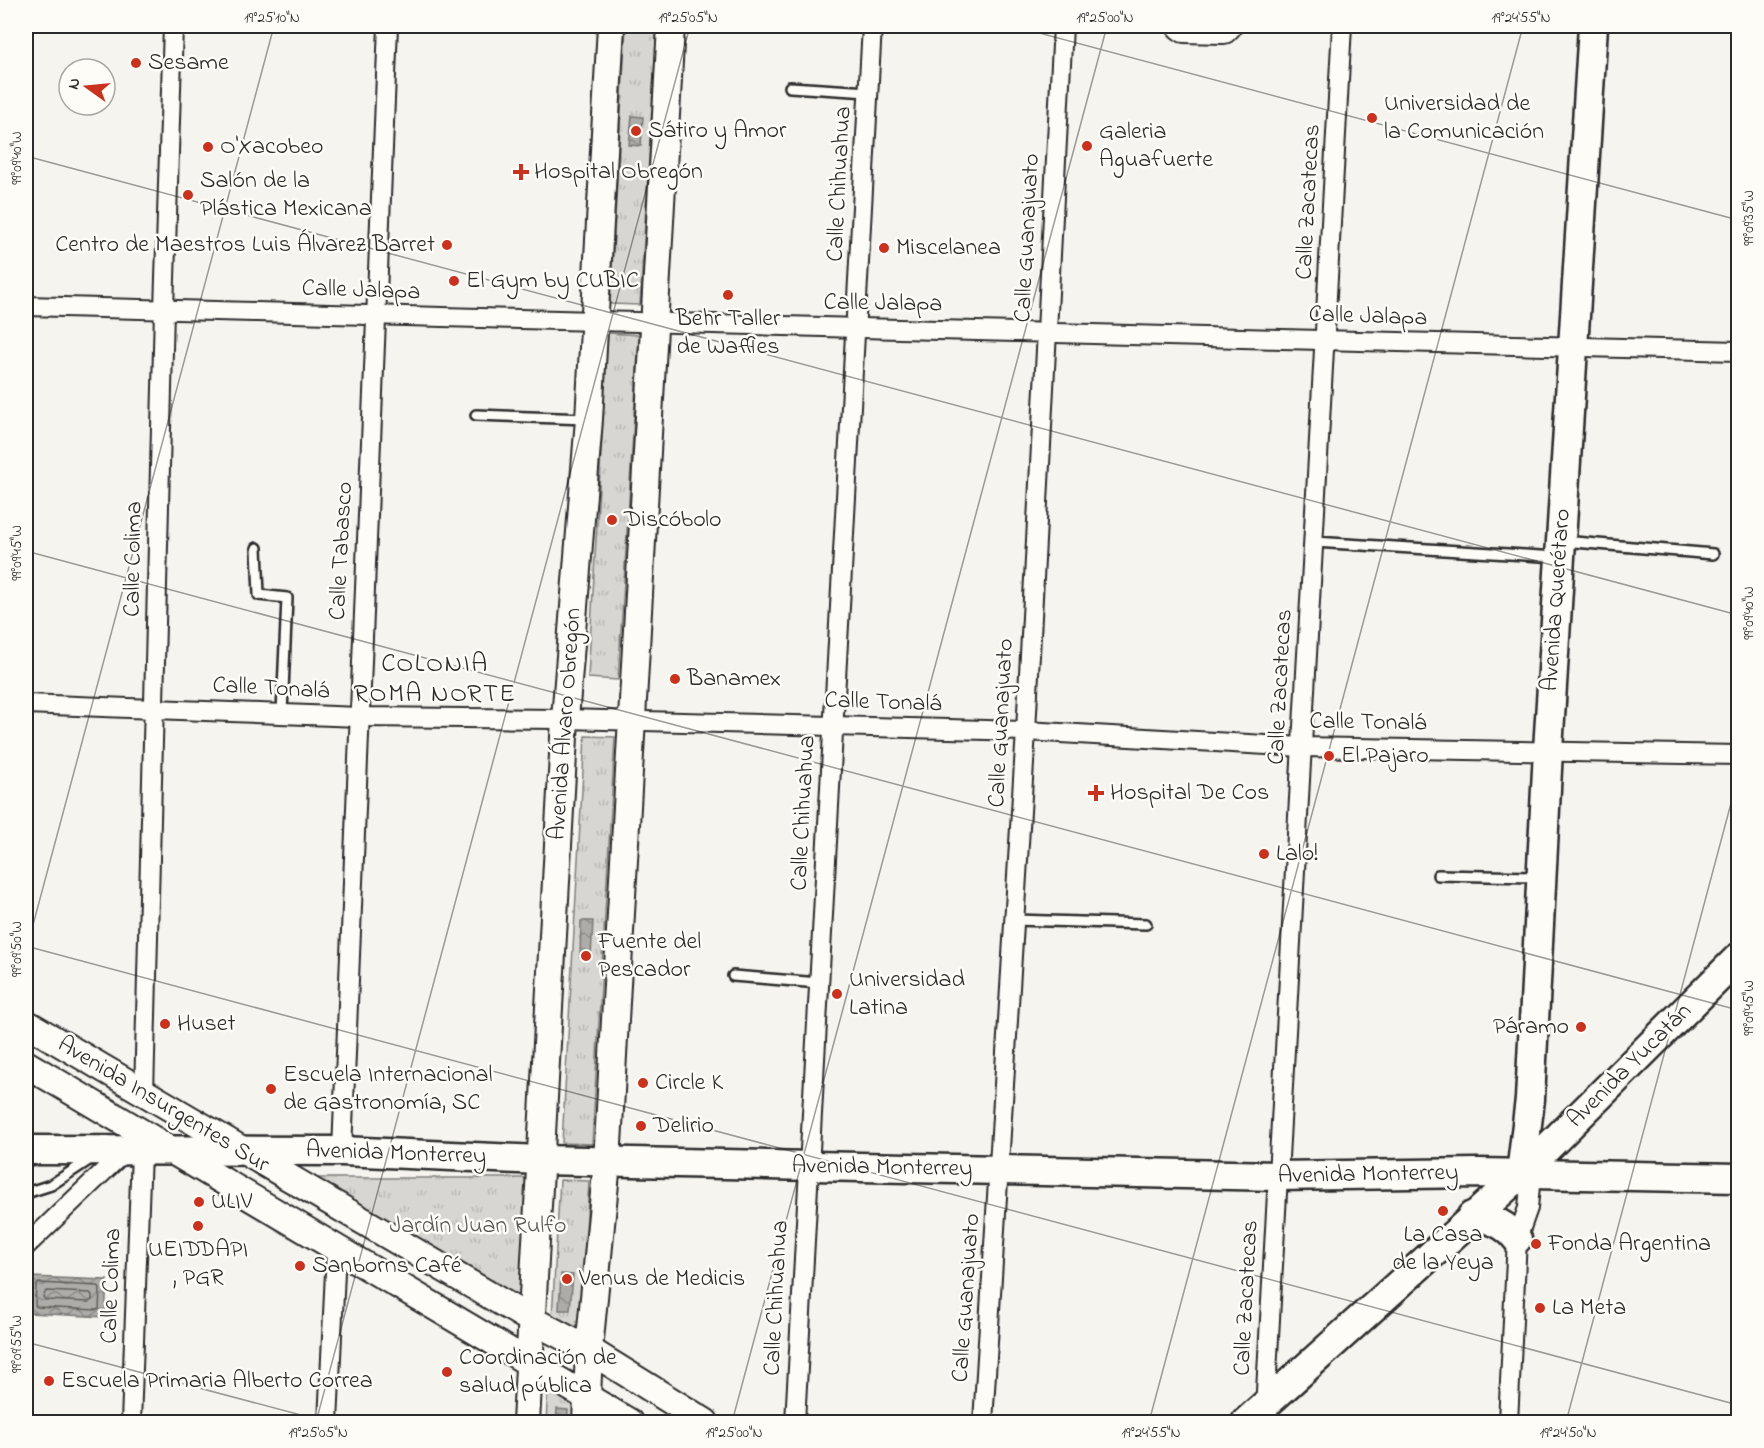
<svg xmlns="http://www.w3.org/2000/svg" width="1764" height="1448" viewBox="0 0 1764 1448" font-family="'Indie Flower',sans-serif">
<style>
.park{fill:url(#park-tufts);stroke:#81807e;stroke-width:1.5}
.water{fill:url(#water-waves);stroke:#797877;stroke-width:1.5}
.lines{fill:none;stroke-linecap:round;stroke-linejoin:round}
.shore{stroke:#5f5f5d;stroke-width:1.5}
.lane-casing{stroke:#2b2b2b;stroke-width:14}
.street-casing{stroke:#2b2b2b;stroke-width:22}
.secondary-casing{stroke:#2b2b2b;stroke-width:30}
.primary-casing{stroke:#2b2b2b;stroke-width:33}
.lane{stroke:#fdfcf7;stroke-width:9}
.street{stroke:#fdfcf7;stroke-width:18}
.secondary{stroke:#fdfcf7;stroke-width:26}
.primary{stroke:#fdfcf7;stroke-width:28}
.ticks{fill:none;stroke:#2b2b2b;stroke-width:1.5;stroke-opacity:0.45}
.poi-dot{fill:#c8321e;stroke:#fdfcf7;stroke-width:2}
.labels{text-anchor:middle;dominant-baseline:central;stroke-width:5;stroke-linejoin:round;paint-order:stroke}
.poi-label{font-size:24px;fill:#2b2b2b;stroke:#fdfcf7;text-anchor:start}
.street-label{font-size:24px;fill:#2b2b2b;stroke:#fdfcf7}
.park-label{font-size:24px;fill:#565655;stroke:#fdfcf7}
.neighbourhood-label{font-size:26px;letter-spacing:1.5px;fill:#2b2b2b;stroke:#fdfcf7}
.neatline{fill:none;stroke:#2b2b2b;stroke-width:2}
.ticks-label{font-size:15px;text-anchor:middle;fill:#2b2b2b}
</style>
<defs>
<pattern id="park-tufts" width="24" height="20" patternUnits="userSpaceOnUse" patternTransform="scale(1.5)"><rect width="24" height="20" fill="#d7d6d2"/><path d="M3 7l-1-3M5 7V3M7 7l1-3M15 17l-1-3M17 17v-4M19 17l1-3" fill="none" stroke="#b9b8b4"/></pattern>
<pattern id="water-waves" width="16" height="10" patternUnits="userSpaceOnUse" patternTransform="scale(1.5)"><rect width="16" height="10" fill="#adaca9"/><path d="M0 5q4-4 8 0t8 0" fill="none" stroke="#8d8c8a"/></pattern>
</defs>
<rect width="100%" height="100%" fill="#f5f4ef"/>
<filter id="ink" filterUnits="userSpaceOnUse"><feTurbulence type="fractalNoise" baseFrequency=".0167" numOctaves="2"/><feDisplacementMap in="SourceGraphic" scale="12" xChannelSelector="R" yChannelSelector="G"/><feConvolveMatrix kernelMatrix="1 2 1 2 8 2 1 2 1" color-interpolation-filters="sRGB"/></filter>
<g filter="url(#ink)">
<!-- park -->
<g class="park">
<polygon points="626,26 657,26 640,305 610,304"/>
<polygon points="608,333 639,335 618,680 588,678"/>
<polygon points="585,736 615,737 592,1144 562,1143"/>
<polygon points="307,1178 532,1178 521,1293 516,1299"/>
<polygon points="560,1180 589,1181 580,1333 552,1318"/>
<polygon points="548,1387 576,1403 575,1422 546,1422"/>
</g>
<!-- water -->
<g class="water">
<polygon points="632,116 643,117 641,146 629,145"/>
<polygon points="581,921 593,921 591,957 580,957"/>
<polygon points="561,1274 573,1275 570,1310 559,1310"/>
<polygon points="31,1277 107,1280 105,1317 29,1313"/>
<polygon points="557,1409 568,1410 567,1422 556,1422"/>
</g>
<g class="lines">
<!-- shore -->
<g class="shore">
<polygon points="39,1283 98,1286 100,1289 99,1309 96,1310 37,1307 35,1305 36,1286"/>
<polygon points="46,1291 90,1293 92,1295 92,1300 89,1302 46,1300 43,1297"/>
</g>
<!-- lane casing -->
<g class="lane-casing">
<g id="lane">
<polyline points="790,87 869,92"/>
<polyline points="476,415 587,419"/>
<polyline points="1563,541 1713,554"/>
<polyline points="1314,542 1557,557"/>
<polyline points="257,548 259,595 287,598 282,713"/>
<polyline points="1438,875 1539,877"/>
<polyline points="1015,920 1146,924"/>
<polyline points="733,976 819,983"/>
<polyline points="26,1193 51,1185 92,1158"/>
</g>
</g>
<!-- street casing -->
<g class="street-casing">
<g id="street">
<polyline points="26,306 1738,351"/>
<polyline points="26,704 359,717 565,719 1026,731 1302,747 1738,755"/>
<polyline points="144,1094 164,310 173,26"/>
<polyline points="342,1151 388,26"/>
<polyline points="26,1246 125,1151"/>
<polyline points="1265,1409 1342,26"/>
<polyline points="131,1422 141,1152"/>
<polyline points="328,1422 336,1250"/>
<polyline points="795,1422 872,26"/>
<polyline points="983,1422 1026,731 1063,26"/>
<polyline points="1508,1422 1517,1239 1528,1208 1531,1174"/>
</g>
</g>
<!-- secondary casing -->
<g class="secondary-casing">
<g id="secondary">
<polyline points="1180,26 1184,29 1224,30 1228,26"/>
<polyline points="26,1023 530,1319 589,1350 705,1422"/>
<polyline points="26,1064 629,1422"/>
<polyline points="526,1422 565,719 589,419 611,26"/>
<polyline points="586,1422 589,1350 607,1162 671,26"/>
</g>
</g>
<!-- primary casing -->
<g class="primary-casing">
<g id="primary">
<polyline points="26,1150 342,1151 540,1160 1278,1176 1477,1173 1738,1178"/>
<polyline points="1521,1174 1530,1099 1548,750 1593,26"/>
<path d="M1472,1216c19,2 34,8 45,23"/>
<polyline points="1246,1422 1521,1174 1738,958"/>
</g>
</g>
<!-- lane -->
<use href="#lane" class="lane"/>
<!-- street -->
<use href="#street" class="street"/>
<!-- secondary -->
<use href="#secondary" class="secondary"/>
<!-- primary -->
<use href="#primary" class="primary"/>
</g>
</g>
<!-- ticks -->
<path class="ticks" d="M1013,26l725,194M26,156l1712,459M26,551l1712,459M26,946l1712,459M26,951l248,-925M26,1342l301,80M316,1422l374,-1396M732,1422l375,-1396M1149,1422l374,-1396M1566,1422l172,-645"/>
<!-- markers -->
<g class="poi-dot">
<circle cx="136" cy="63" r="6"/>
<circle cx="1372" cy="118" r="6"/>
<circle cx="636" cy="131" r="6"/>
<circle cx="1087" cy="146" r="6"/>
<circle cx="208" cy="147" r="6"/>
<path d="M518 163h6v6h6v6h-6v6h-6v-6h-6v-6h6z"/>
<circle cx="188" cy="195" r="6"/>
<circle cx="447" cy="245" r="6"/>
<circle cx="884" cy="248" r="6"/>
<circle cx="454" cy="281" r="6"/>
<circle cx="728" cy="295" r="6"/>
<circle cx="612" cy="520" r="6"/>
<circle cx="675" cy="679" r="6"/>
<circle cx="1329" cy="756" r="6"/>
<path d="M1093 784h6v6h6v6h-6v6h-6v-6h-6v-6h6z"/>
<circle cx="1264" cy="854" r="6"/>
<circle cx="586" cy="956" r="6"/>
<circle cx="837" cy="994" r="6"/>
<circle cx="165" cy="1024" r="6"/>
<circle cx="1581" cy="1027" r="6"/>
<circle cx="643" cy="1083" r="6"/>
<circle cx="271" cy="1089" r="6"/>
<circle cx="641" cy="1126" r="6"/>
<circle cx="199" cy="1202" r="6"/>
<circle cx="1443" cy="1211" r="6"/>
<circle cx="198" cy="1226" r="6"/>
<circle cx="1536" cy="1244" r="6"/>
<circle cx="300" cy="1266" r="6"/>
<circle cx="567" cy="1279" r="6"/>
<circle cx="1540" cy="1308" r="6"/>
<circle cx="447" cy="1372" r="6"/>
<circle cx="49" cy="1381" r="6"/>
</g>
<g class="labels">
<!-- poi labels -->
<g class="poi-label">
<text x="148" y="63">Sesame</text>
<text x="1384" y="104">Universidad de<tspan x="1384" dy="28">la Comunicación</tspan></text>
<text x="648" y="131">Sátiro y Amor</text>
<text x="1099" y="132">Galeria<tspan x="1099" dy="28">Aguafuerte</tspan></text>
<text x="220" y="147">O'Xacobeo</text>
<text x="534" y="172">Hospital Obregón</text>
<text x="200" y="181">Salón de la<tspan x="200" dy="28">Plástica Mexicana</tspan></text>
<text x="435" y="245" text-anchor="end">Centro de Maestros Luis Álvarez Barret</text>
<text x="896" y="248">Miscelanea</text>
<text x="466" y="281">El Gym by CUBIC</text>
<text x="728" y="319" text-anchor="middle">Behr Taller<tspan x="728" dy="28">de Waffles</tspan></text>
<text x="624" y="520">Discóbolo</text>
<text x="687" y="679">Banamex</text>
<text x="1341" y="756">El Pajaro</text>
<text x="1110" y="793">Hospital De Cos</text>
<text x="1276" y="854">Lalo!</text>
<text x="598" y="942">Fuente del<tspan x="598" dy="28">Pescador</tspan></text>
<text x="849" y="980">Universidad<tspan x="849" dy="28">Latina</tspan></text>
<text x="177" y="1024">Huset</text>
<text x="1569" y="1027" text-anchor="end">Páramo</text>
<text x="283" y="1075">Escuela Internacional<tspan x="283" dy="28">de Gastronomía, SC</tspan></text>
<text x="655" y="1083">Circle K</text>
<text x="653" y="1126">Delirio</text>
<text x="211" y="1202">ULIV</text>
<text x="1443" y="1235" text-anchor="middle">La Casa<tspan x="1443" dy="28">de la Yeya</tspan></text>
<text x="1548" y="1244">Fonda Argentina</text>
<text x="198" y="1250" text-anchor="middle">UEIDDAPI<tspan x="198" dy="28">, PGR</tspan></text>
<text x="312" y="1266">Sanborns Café</text>
<text x="579" y="1279">Venus de Medicis</text>
<text x="1552" y="1308">La Meta</text>
<text x="459" y="1358">Coordinación de<tspan x="459" dy="28">salud pública</tspan></text>
<text x="61" y="1381">Escuela Primaria Alberto Correa</text>
</g>
<!-- street labels -->
<g class="street-label">
<text transform="translate(840 184) rotate(-87)">Calle Chihuahua</text>
<text transform="translate(1309 202) rotate(-87)">Calle Zacatecas</text>
<text transform="translate(1028 238) rotate(-87)">Calle Guanajuato</text>
<text transform="translate(361 291) rotate(2)">Calle Jalapa</text>
<text transform="translate(883 304) rotate(1)">Calle Jalapa</text>
<text transform="translate(1368 317) rotate(2)">Calle Jalapa</text>
<text transform="translate(342 551) rotate(-87)">Calle Tabasco</text>
<text transform="translate(134 559) rotate(-89)">Calle Colima</text>
<text transform="translate(1557 600) rotate(-86)">Avenida Querétaro</text>
<text transform="translate(1281 687) rotate(-87)">Calle Zacatecas</text>
<text transform="translate(271 689) rotate(3)">Calle Tonalá</text>
<text transform="translate(883 703) rotate(2)">Calle Tonalá</text>
<text transform="translate(1002 723) rotate(-87)">Calle Guanajuato</text>
<text transform="translate(1368 723) rotate(1)">Calle Tonalá</text>
<text transform="translate(566 724) rotate(-86)">Avenida Álvaro Obregón</text>
<text transform="translate(804 813) rotate(-87)">Calle Chihuahua</text>
<text transform="translate(1630 1066) rotate(-45)">Avenida Yucatán</text>
<text transform="translate(163 1105) rotate(31)">Avenida Insurgentes Sur</text>
<text transform="translate(396 1154) rotate(2)">Avenida Monterrey</text>
<text transform="translate(882 1168) rotate(1)">Avenida Monterrey</text>
<text transform="translate(1368 1175) rotate(-1)">Avenida Monterrey</text>
<text transform="translate(112 1286) rotate(-88)">Calle Colima</text>
<text transform="translate(777 1298) rotate(-87)">Calle Chihuahua</text>
<text transform="translate(967 1298) rotate(-86)">Calle Guanajuato</text>
<text transform="translate(1247 1298) rotate(-87)">Calle Zacatecas</text>
</g>
<!-- park labels -->
<g class="park-label">
<text x="478" y="1226">Jardín Juan Rulfo</text>
</g>
<!-- neighbourhood labels -->
<g class="neighbourhood-label">
<text x="435" y="665">COLONIA<tspan x="435" dy="30">ROMA NORTE</tspan></text>
</g>
</g>
<!-- margin -->
<rect width="1764" height="1448" fill="none" stroke="#fdfcf7" stroke-width="66"/>
<!-- north arrow -->
<g transform="translate(87 87) rotate(285)"><circle r="28" fill="#fdfcf7" stroke="#a9a8a5" stroke-width="1.5"/>
<path d="M0-4.5L10 22L0 15L-10 22Z" fill="#c8321e"/>
<text y="-9" font-size="16" font-weight="bold" text-anchor="middle" fill="#2b2b2b">N</text>
</g>
<rect x="33" y="33" width="1698" height="1382" class="neatline"/>
<g class="ticks-label">
<text x="272" y="22">19°25'10"N</text>
<text x="688" y="22">19°25'05"N</text>
<text x="1105" y="22">19°25'00"N</text>
<text x="1521" y="22">19°24'55"N</text>
<text transform="translate(16 158) rotate(-90)" y="5">99°09'40"W</text>
<text transform="translate(1748 218) rotate(-90)" y="5">99°09'35"W</text>
<text transform="translate(16 553) rotate(-90)" y="5">99°09'45"W</text>
<text transform="translate(1748 613) rotate(-90)" y="5">99°09'40"W</text>
<text transform="translate(16 949) rotate(-90)" y="5">99°09'50"W</text>
<text transform="translate(1748 1008) rotate(-90)" y="5">99°09'45"W</text>
<text transform="translate(16 1344) rotate(-90)" y="5">99°09'55"W</text>
<text x="318" y="1437">19°25'05"N</text>
<text x="734" y="1437">19°25'00"N</text>
<text x="1151" y="1437">19°24'55"N</text>
<text x="1568" y="1437">19°24'50"N</text>
</g>
</svg>
